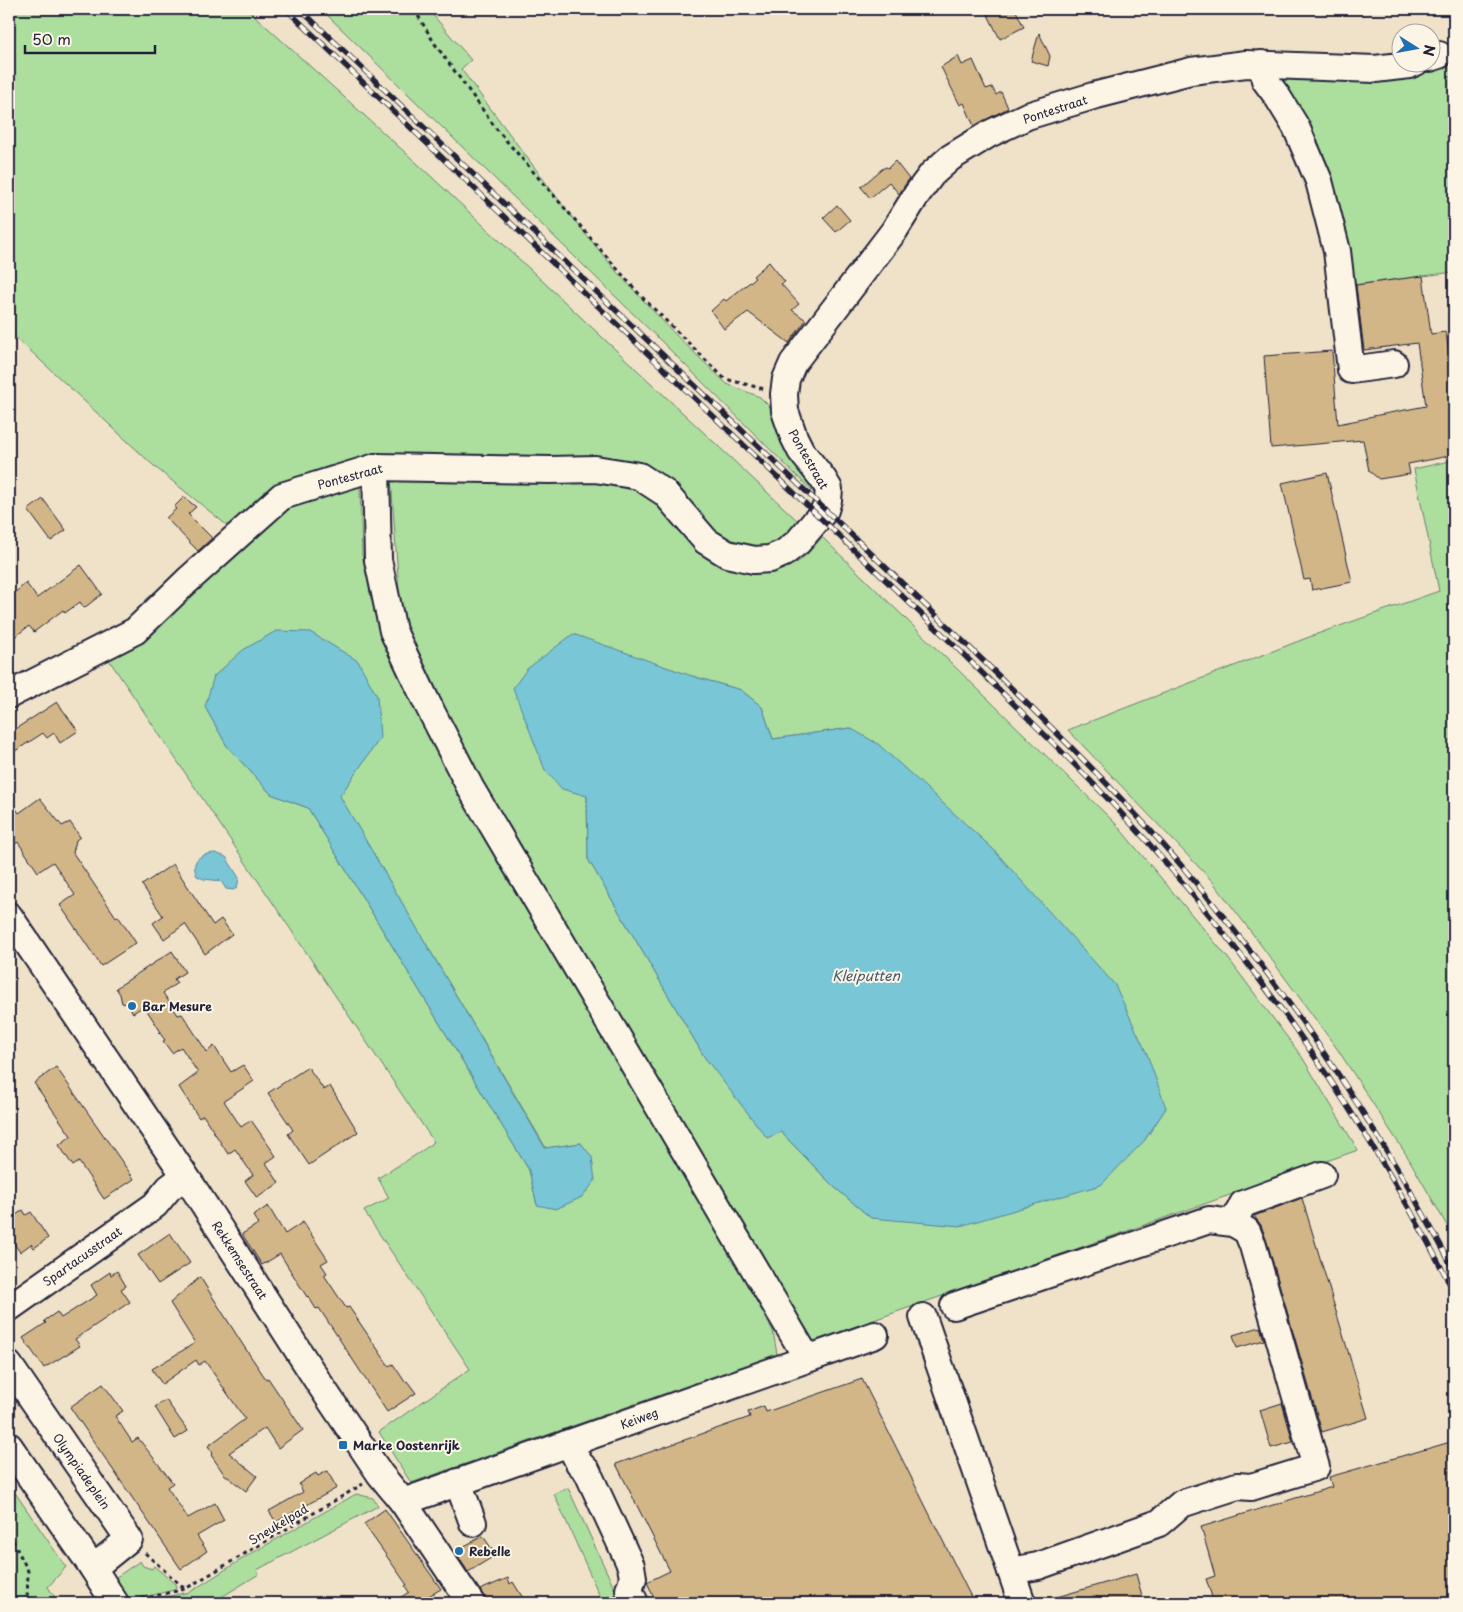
<svg xmlns="http://www.w3.org/2000/svg" width="1463" height="1612" viewBox="0 0 1463 1612" font-family="'Playpen Sans',sans-serif">
<style>
.green{fill:#acde9e;stroke:#67806c;fill-rule:evenodd}
.water{fill:#79c6d7;stroke:#568499}
.building{fill:#d2b687;stroke:#22223b}
.lines{fill:none;stroke-linecap:round;stroke-linejoin:round}
.minor-casing{stroke:#22223b;stroke-width:30}
.path{stroke:#22223b;stroke-width:3;stroke-dasharray:4 4;stroke-linecap:butt}
.minor{stroke:#fcf5e5;stroke-width:26}
.rail-casing{stroke:#22223b;stroke-width:5.5}
.rail{stroke:#fcf5e5;stroke-width:4;stroke-dasharray:11;stroke-linecap:butt}
.poi-dot{fill:#1f6fb2;stroke:#fcf5e5;stroke-width:2}
.labels{text-anchor:middle;dominant-baseline:central;stroke-width:4;stroke-linejoin:round;paint-order:stroke}
.street-label{font-size:12px;fill:#22223b;stroke:#fcf5e5}
.poi-label{font-size:12px;font-weight:bold;fill:#22223b;stroke:#fcf5e5;text-anchor:start}
.water-label{font-size:14px;font-style:italic;fill:#405b72;stroke:#fcf5e5}
</style>
<rect width="100%" height="100%" fill="#efe2c9"/>
<filter id="ink" filterUnits="userSpaceOnUse"><feTurbulence type="fractalNoise" baseFrequency=".02" numOctaves="2"/><feDisplacementMap in="SourceGraphic" scale="10" xChannelSelector="R" yChannelSelector="G"/><feConvolveMatrix kernelMatrix="1 2 1 2 8 2 1 2 1" color-interpolation-filters="sRGB"/></filter>
<g filter="url(#ink)">
<!-- green -->
<g class="green">
<polygon points="9,9 247,9 419,165 800,523 768,552 732,545 709,526 672,484 379,459 329,466 284,482 229,527 155,467 9,331"/>
<polygon points="321,9 428,9 471,60 461,69 567,211 616,271 674,333 727,384 760,397 777,414 811,470 818,497 660,340"/>
<polygon points="1454,56 1454,272 1346,286 1277,77 1411,71"/>
<polygon points="1454,460 1454,1238 1409,1159 1338,1050 1252,933 1213,882 1068,730 1317,634 1439,591 1414,469"/>
<path d="M391,479l246,2 134,88c31,-4 31,-9 51,-32l293,286 113,135 74,99 56,93 -550,193 -330,-560 -68,-141 -11,-51zM692,676l49,14 21,17 11,32 77,-11 316,380 -22,33 -273,77 -39,-33 -51,-53 -76,-74 -117,-199 -1,-63z"/>
<path d="M360,487l2,68 14,64 42,89 238,412 117,211 4,23 -366,129 -32,-51 91,-63 -106,-158 25,-13 -11,-20 41,-25 15,-11 -327,-485 43,-26 31,-26 90,-90 51,-25zM205,707l175,31 -41,58 207,352 35,-5 -44,62 -8,-35 -221,-362 -37,-14 -44,-48z"/>
<polygon points="9,1484 66,1567 48,1587 59,1603 9,1603"/>
<polygon points="568,1488 621,1603 603,1603 554,1494"/>
<polygon points="356,1494 373,1498 378,1506 257,1570 259,1574 212,1603 134,1603 190,1592 247,1556"/>
<polygon points="140,1561 143,1566 152,1569 154,1566 175,1584 176,1587 174,1590 127,1601 112,1580"/>
</g>
<!-- water -->
<g class="water">
<polygon points="276,631 310,632 358,661 377,696 380,738 340,796 545,1148 581,1143 592,1157 595,1181 582,1197 556,1209 537,1205 529,1170 308,808 271,794 227,746 205,707 214,676 243,650"/>
<polygon points="573,634 692,676 741,690 762,707 773,739 850,728 878,744 992,848 1115,985 1147,1054 1166,1108 1144,1141 1101,1185 960,1226 871,1218 832,1185 781,1132 767,1138 705,1058 588,859 587,796 562,789 545,770 513,688 527,669"/>
<path d="M215,853l11,4 13,21 -2,10 -4,2 -7,-1 -5,-8 -17,-2 -7,-3c-7,-16 3,-22 18,-23z"/>
</g>
<!-- building -->
<g class="building">
<polygon points="985,9 1015,9 1024,27 1000,39"/>
<polygon points="1039,33 1050,56 1048,66 1031,61"/>
<polygon points="958,56 962,65 973,60 986,89 992,87 996,95 1001,92 1008,108 974,126 964,103 960,105 941,67"/>
<polygon points="895,161 909,179 899,194 889,182 870,198 861,187 882,169 886,167 888,168"/>
<polygon points="837,205 850,220 836,232 823,218"/>
<polygon points="769,262 785,282 781,284 799,304 792,310 806,320 789,343 748,312 724,329 711,311 724,299 726,301 755,278 753,276"/>
<polygon points="1423,276 1431,334 1445,332 1447,339 1454,398 1454,455 1408,464 1410,474 1379,479 1369,471 1363,440 1271,448 1264,356 1332,351 1338,424 1368,418 1368,417 1426,406 1417,343 1364,350 1356,285"/>
<polygon points="1327,473 1352,582 1312,590 1310,579 1304,580 1282,483"/>
<polygon points="184,497 196,507 188,514 212,538 198,551 166,518 176,509 174,507"/>
<polygon points="43,499 66,530 51,541 28,510"/>
<polygon points="81,565 102,594 84,608 80,602 65,613 63,610 34,632 29,626 9,641 9,611 15,606 10,600 13,598 11,596 26,583 37,598"/>
<polygon points="57,702 78,731 60,743 54,733 47,738 43,733 9,755 9,733"/>
<polygon points="40,798 62,826 70,822 80,837 76,840 73,853 116,917 118,916 136,943 101,966 60,905 75,895 53,862 38,872 18,842 9,848 9,799 19,813"/>
<polygon points="173,864 213,925 221,919 232,934 205,954 185,924 164,939 153,923 163,916 142,885"/>
<polygon points="172,951 185,972 174,979 177,983 163,993 178,1015 182,1014 207,1052 214,1046 231,1072 243,1065 254,1081 224,1101 241,1127 251,1120 276,1156 266,1163 279,1183 257,1198 245,1181 253,1175 235,1149 228,1154 203,1115 199,1118 179,1087 198,1073 181,1047 172,1053 163,1041 165,1040 159,1032 161,1032 144,1006 133,1013 127,1004 122,1003 120,994 116,988"/>
<polygon points="56,1067 134,1179 104,1199 79,1162 73,1166 59,1145 71,1136 34,1083"/>
<polygon points="308,1067 324,1090 330,1086 358,1132 309,1165 288,1134 293,1130 268,1093"/>
<polygon points="1302,1198 1368,1418 1322,1432 1267,1242 1261,1225 1254,1216"/>
<polygon points="268,1206 285,1234 303,1222 328,1260 321,1264 327,1273 324,1275 346,1308 349,1307 389,1366 393,1364 405,1382 407,1381 416,1393 387,1412 319,1308 316,1309 308,1296 307,1297 280,1254 262,1265 242,1234 258,1224 253,1216"/>
<polygon points="23,1210 26,1215 31,1212 48,1238 34,1248 31,1244 20,1252 12,1241 15,1239 9,1227 15,1222 12,1218"/>
<polygon points="170,1233 190,1263 158,1284 138,1255"/>
<polygon points="117,1271 126,1286 121,1289 130,1302 75,1339 80,1346 44,1368 23,1338 46,1323 44,1321 57,1312 61,1318 97,1295 91,1285 110,1272 111,1275"/>
<polygon points="200,1277 243,1345 266,1379 268,1378 303,1430 278,1448 265,1428 229,1453 257,1476 246,1491 224,1474 211,1455 213,1453 208,1446 245,1419 205,1361 199,1365 196,1360 162,1384 152,1369 195,1343 170,1303"/>
<polygon points="1260,1327 1264,1340 1237,1348 1233,1335"/>
<polygon points="862,1379 974,1603 656,1603 647,1582 670,1571 616,1464 750,1417 748,1412 764,1406 766,1412"/>
<polygon points="103,1384 123,1411 115,1416 132,1442 138,1438 173,1483 167,1487 188,1518 215,1503 224,1520 197,1536 207,1551 181,1569 70,1407"/>
<polygon points="166,1400 188,1431 175,1439 155,1407"/>
<polygon points="1282,1403 1293,1442 1271,1448 1260,1410"/>
<polygon points="1454,1441 1454,1603 1214,1603 1206,1579 1215,1576 1201,1527 1332,1487 1329,1477"/>
<polygon points="327,1471 337,1488 276,1522 269,1511 303,1492 299,1484 304,1481 304,1480 316,1473 318,1476"/>
<polygon points="385,1509 441,1589 417,1603 392,1603 409,1592 405,1586 407,1585 364,1524"/>
<polygon points="483,1536 496,1555 468,1572 455,1551"/>
<polygon points="1136,1574 1144,1603 1051,1603 1050,1599"/>
<polygon points="508,1578 510,1584 513,1582 526,1603 487,1603 480,1590"/>
</g>
<g class="lines">
<!-- minor casing -->
<g class="minor-casing">
<g id="minor">
<polyline points="1430,58 1439,55"/>
<polyline points="1262,64 1265,80 1277,96 1296,127 1319,181 1337,251 1351,370 1394,364"/>
<polyline points="376,467 378,560 393,631 427,703 470,787 807,1358"/>
<polyline points="9,695 135,631 187,581 282,496 376,467 550,470 595,469 639,476 665,493 706,541 727,554 754,560 770,559 784,553 798,542 825,510 828,500 829,489 823,479 801,451 794,437 785,411 784,394 786,379 793,363 894,231 917,194 932,174 950,158 989,134 1027,116 1093,96 1191,71 1246,64 1375,69 1409,65 1416,62"/>
<polyline points="9,916 194,1189 317,1380 380,1474 403,1502 471,1603"/>
<polyline points="1233,1223 1243,1204 1322,1175"/>
<polyline points="954,1306 1209,1220 1233,1223 1247,1231 1253,1246 1316,1467 1251,1487 1237,1486 1181,1504 1159,1523 1038,1566 1011,1571"/>
<polyline points="9,1308 155,1205 169,1188 185,1176"/>
<polyline points="923,1317 1022,1603"/>
<polyline points="9,1365 129,1539 93,1568"/>
<polyline points="569,1443 579,1463 587,1471 631,1566 633,1578 629,1590 635,1603"/>
<polyline points="9,1446 93,1568 115,1603"/>
<polyline points="458,1482 473,1523"/>
<polyline points="403,1502 875,1335"/>
</g>
</g>
<!-- path -->
<g class="path">
<polyline points="414,9 435,44 498,131 640,295 725,379 764,389"/>
<polyline points="9,1533 28,1571 27,1603"/>
<polyline points="145,1553 185,1589"/>
<polyline points="134,1601 185,1589 363,1484"/>
</g>
<!-- minor -->
<use href="#minor" class="minor"/>
<!-- rail casing -->
<g class="rail-casing">
<g id="rail">
<path d="M286,9l672,640c63,63 128,124 187,190 122,138 226,290 309,453"/>
<path d="M300,9l665,634c76,74 152,147 221,228 104,123 193,257 268,399"/>
</g>
</g>
<!-- rail -->
<use href="#rail" class="rail"/>
</g>
</g>
<!-- markers -->
<g class="poi-dot">
<circle cx="132" cy="1006" r="5"/>
<rect x="338" y="1440" width="10" height="10" rx="2.5"/>
<circle cx="459" cy="1551" r="5"/>
</g>
<g class="labels">
<!-- street labels -->
<g class="street-label">
<text transform="translate(1055 109) rotate(-18)">Pontestraat</text>
<text transform="translate(809 459) rotate(60)">Pontestraat</text>
<text transform="translate(350 476) rotate(-15)">Pontestraat</text>
<text transform="translate(82 1256) rotate(-35)">Spartacusstraat</text>
<text transform="translate(240 1260) rotate(57)">Rekkemsestraat</text>
<text transform="translate(639 1418) rotate(-20)">Keiweg</text>
<text transform="translate(82 1471) rotate(55)">Olympiadeplein</text>
<text transform="translate(278 1524) rotate(-31)">Sneukelpad</text>
</g>
<!-- poi labels -->
<g class="poi-label">
<text x="142" y="1006">Bar Mesure</text>
<text x="353" y="1445">Marke Oostenrijk</text>
<text x="469" y="1551">Rebelle</text>
</g>
<!-- water labels -->
<g class="water-label">
<text x="866" y="975">Kleiputten</text>
</g>
</g>
<!-- margin -->
<rect width="1463" height="1612" fill="none" stroke="#fcf5e5" stroke-width="30"/>
<rect x="15" y="15" width="1433" height="1582" fill="none" stroke="#22223b" stroke-width="2" filter="url(#ink)"/>
<!-- north arrow -->
<g transform="translate(1416 48) rotate(101)"><circle r="24" fill="#fcf5e5" stroke="#a5a1a1"/>
<path d="M0-4L9 19L0 12L-9 19Z" fill="#1f6fb2"/>
<text y="-8" font-size="14" font-weight="bold" text-anchor="middle" fill="#22223b">N</text>
</g>
<!-- scale -->
<path d="M25 45v8h130v-8" fill="none" stroke="#22223b" stroke-width="2.5"/>
<text x="32" y="45" font-size="15" fill="#22223b" stroke="#fcf5e5" stroke-width="4" paint-order="stroke">50 m</text>
</svg>
